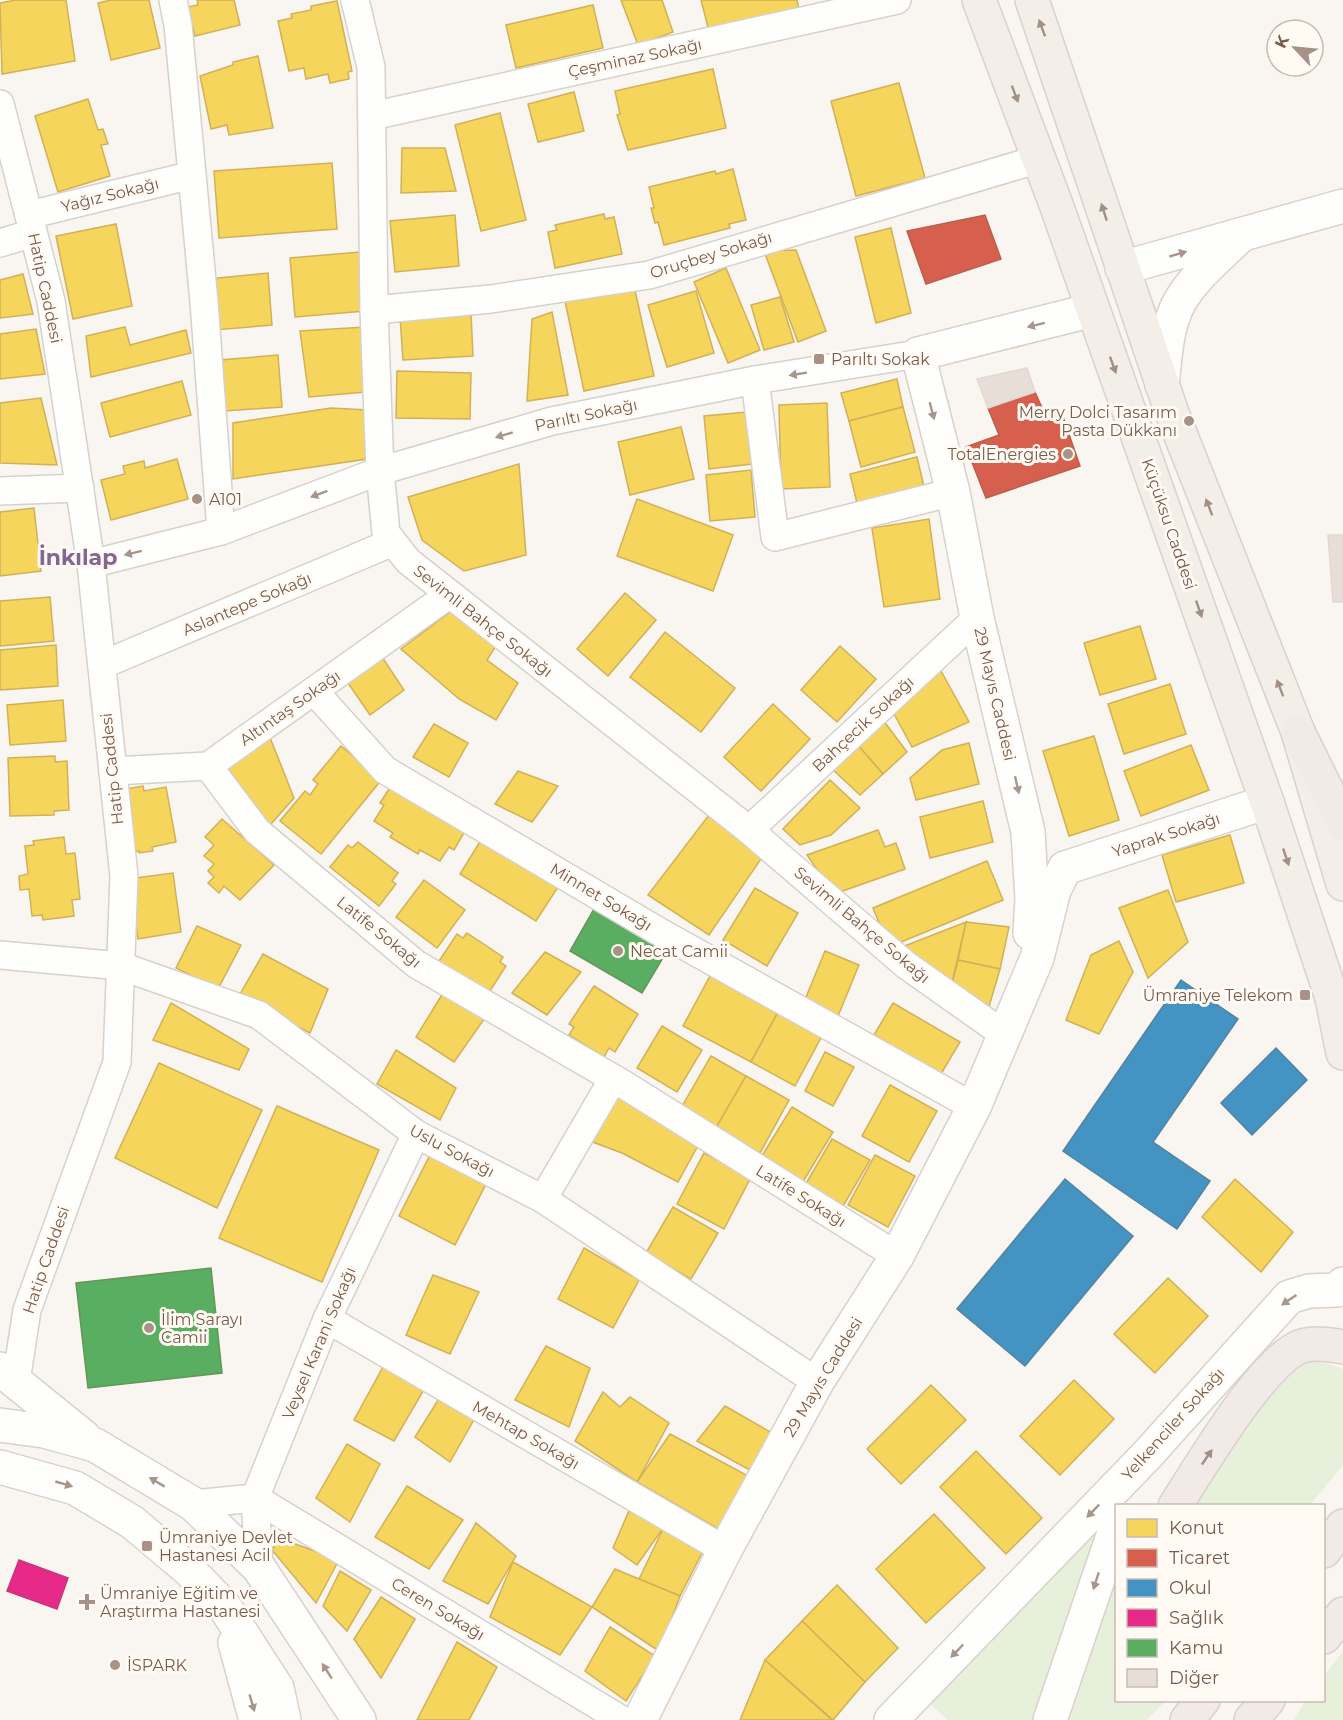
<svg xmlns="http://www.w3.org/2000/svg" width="1343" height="1720" viewBox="0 0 1343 1720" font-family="Montserrat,sans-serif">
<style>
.green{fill:#e7f0db}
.homes{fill:#f6d55c;stroke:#d1b158;stroke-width:1.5}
.shops{fill:#d6604d;stroke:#ba5f4d;stroke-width:1.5}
.schools{fill:#4393c3;stroke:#5482a0;stroke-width:1.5}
.health{fill:#e7298a;stroke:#c63878;stroke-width:1.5}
.public{fill:#5aae61;stroke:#64955b;stroke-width:1.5}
.building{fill:#e6ded7;stroke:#e2d8d2;stroke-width:1.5}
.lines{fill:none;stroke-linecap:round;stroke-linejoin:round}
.street-casing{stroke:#d7d1cb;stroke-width:30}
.secondary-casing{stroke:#d9d2cb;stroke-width:36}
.primary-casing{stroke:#dad1cc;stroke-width:36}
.highway-casing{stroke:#dad1cc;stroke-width:36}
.street{stroke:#fefefd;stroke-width:27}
.secondary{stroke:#fefefd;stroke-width:33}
.primary{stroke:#f3eee8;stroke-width:33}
.highway{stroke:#f2eae7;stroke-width:33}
.oneway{fill:#a48f83}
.oneway2{fill:#a8958b}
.oneway3{fill:#a48e83}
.poi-dot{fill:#a69286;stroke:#fffaf3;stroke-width:2}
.labels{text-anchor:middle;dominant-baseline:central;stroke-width:6;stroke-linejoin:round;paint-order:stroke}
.street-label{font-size:16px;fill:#7a5c4d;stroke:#fffaf3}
.poi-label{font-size:16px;fill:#7a5c4d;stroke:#fffaf3;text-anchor:start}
.district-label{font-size:22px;font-weight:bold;fill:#846695;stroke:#fffaf3}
</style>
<rect width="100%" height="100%" fill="#f9f5f0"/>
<!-- green -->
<g class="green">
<polygon points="1314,1359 1343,1369 1343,1465 1310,1505 1192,1506 1213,1470 1287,1375"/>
<polygon points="1099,1525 1043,1700 1033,1720 948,1720 929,1703"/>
<polygon points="1116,1579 1116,1700 1165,1701 1147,1720 1069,1720"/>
<polygon points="1343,1651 1343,1720 1294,1720 1305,1701 1324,1700 1324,1676"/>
</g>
<!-- homes -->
<g class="homes">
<polygon points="16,0 66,0 75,61 2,74 0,3"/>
<polygon points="111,0 149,0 160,48 111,60 98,3"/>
<polygon points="197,0 234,0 240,25 195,36 188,7 198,5"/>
<polygon points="621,0 662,0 673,32 638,45"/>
<polygon points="701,0 797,0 799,9 709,31"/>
<polygon points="337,1 352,71 348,72 349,79 330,83 328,74 306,79 304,68 289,71 278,21 292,18 291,14 311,10 311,6"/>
<polygon points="593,5 603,48 516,68 506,25"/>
<polygon points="258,56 273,128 229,135 227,125 211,129 200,76 233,65 233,62"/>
<polygon points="713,69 726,128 628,150 617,115 620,114 615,91"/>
<polygon points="899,83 925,178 856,196 831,101"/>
<polygon points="574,92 584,131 538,142 528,104"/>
<polygon points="88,99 98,130 103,129 108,144 101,145 110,176 58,192 35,116"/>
<polygon points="500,113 526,220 481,231 455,125"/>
<polygon points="402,148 445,148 456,191 401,193"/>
<polygon points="332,163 337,229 219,238 214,171"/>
<polygon points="733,169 746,220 729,224 730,228 664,245 658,222 655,223 651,208 654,208 649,187 715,171 716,174"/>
<polygon points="604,214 605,219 614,217 622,254 555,268 548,232 557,230 555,225"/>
<polygon points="455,215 459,266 395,272 390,221"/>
<polygon points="116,224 132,306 73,319 56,236"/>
<polygon points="891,228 911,313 876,323 855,237"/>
<polygon points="796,250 826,331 798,342 764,251"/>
<polygon points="360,252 365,311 295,317 290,258"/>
<polygon points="726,268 760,350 728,363 694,282"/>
<polygon points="268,273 272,325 214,330 209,279"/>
<polygon points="23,274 33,314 0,318 0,280"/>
<polygon points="634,286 654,376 584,391 565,301"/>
<polygon points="696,291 714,353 667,367 648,305"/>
<polygon points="780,297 794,342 764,350 751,305"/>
<polygon points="552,312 568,395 527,401 532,319"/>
<polygon points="471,313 473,356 403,360 400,317"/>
<polygon points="125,327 130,345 186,330 191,353 91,377 86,336"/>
<polygon points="365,327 365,392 309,397 300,331"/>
<polygon points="36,329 45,374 0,379 0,334"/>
<polygon points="278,355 282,407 224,411 220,360"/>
<polygon points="397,371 471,373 470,419 396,418"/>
<polygon points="897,379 903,407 849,421 841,393"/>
<polygon points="182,381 191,415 110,437 101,403"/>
<polygon points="41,398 57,465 0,463 0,403"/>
<polygon points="827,403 830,487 781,489 779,405"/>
<polygon points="903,407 915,452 861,467 849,421"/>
<polygon points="331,408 367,410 367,459 233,479 233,423"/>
<polygon points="747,412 752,464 709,469 704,416"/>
<polygon points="681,427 694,479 630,495 618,442"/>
<polygon points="917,457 925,491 858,507 850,474"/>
<polygon points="177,459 188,499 111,520 101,480 125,474 123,466 144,461 145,468"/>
<polygon points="519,464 526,555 464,571 422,540 408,497"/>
<polygon points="751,470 755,517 710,521 706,475"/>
<polygon points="637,499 733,535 713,591 617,556"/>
<polygon points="34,508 41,571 0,576 0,512"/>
<polygon points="929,519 940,599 884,607 872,528"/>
<polygon points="625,593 656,620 608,676 577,649"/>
<polygon points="50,597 54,641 0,646 0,601"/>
<polygon points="454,609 499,641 487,660 518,683 496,720 459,699 401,649"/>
<polygon points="1140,626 1156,679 1100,695 1084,643"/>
<polygon points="665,632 735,688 701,732 630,677"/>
<polygon points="56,645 58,686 0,690 0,650"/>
<polygon points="840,646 876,679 837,722 801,690"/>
<polygon points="380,654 404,690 370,715 348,683"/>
<polygon points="940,669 969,722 912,747 893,712"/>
<polygon points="1170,684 1186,734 1124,754 1108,704"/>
<polygon points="63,700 66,741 10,745 7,705"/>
<polygon points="773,704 810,739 761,791 724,757"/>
<polygon points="883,720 907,752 883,774 856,743"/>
<polygon points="434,724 468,743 449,777 413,757"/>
<polygon points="269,735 294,798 270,825 225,765"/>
<polygon points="1094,736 1119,820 1069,836 1043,751"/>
<polygon points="856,743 883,774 860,795 831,768"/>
<polygon points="969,743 979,784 916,800 910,778 942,750"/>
<polygon points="1191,745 1209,790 1141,816 1124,771"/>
<polygon points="341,746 382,779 321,854 280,821 305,791 310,795 318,784 313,780"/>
<polygon points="55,756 55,762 67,761 69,810 54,811 54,815 10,816 8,758"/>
<polygon points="518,771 558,786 532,822 495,804"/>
<polygon points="830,780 860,808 831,835 800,845 783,829"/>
<polygon points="143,786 144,791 166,787 176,842 152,847 153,851 139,853 139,851 133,852 125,789"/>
<polygon points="391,786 465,831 454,850 449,847 440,861 420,850 418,854 390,837 393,833 374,821 384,805 380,803"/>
<polygon points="983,801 993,842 930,858 920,817"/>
<polygon points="712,811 765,853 709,935 648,895"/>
<polygon points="222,819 274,865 240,900 224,886 219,893 208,883 214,877 208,871 214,864 204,856 214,845 205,837"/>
<polygon points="878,830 885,847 896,843 905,869 834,894 807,855"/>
<polygon points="1230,835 1244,883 1176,902 1162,855"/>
<polygon points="64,837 66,854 75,853 80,899 72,900 74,916 43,920 42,915 32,916 29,889 20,890 19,876 28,874 25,846 34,845 33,841"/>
<polygon points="481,840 558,887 536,921 460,874"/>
<polygon points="358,842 398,873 392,881 396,884 379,906 330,867 348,845 352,848"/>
<polygon points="987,861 1003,900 889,947 873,908"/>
<polygon points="173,873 181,932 138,939 129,879"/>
<polygon points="424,880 465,910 437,948 396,917"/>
<polygon points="755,888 798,913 767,966 723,940"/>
<polygon points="1168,890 1188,942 1148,978 1119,908"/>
<polygon points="966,922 950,992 902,947"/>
<polygon points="966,922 1009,927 1000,969 958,960"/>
<polygon points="197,926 241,945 218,989 176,968"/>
<polygon points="467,933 503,957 500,962 506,966 488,994 439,961 457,934 463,938"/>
<polygon points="1119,941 1133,972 1099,1034 1066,1020 1091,955"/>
<polygon points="825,951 859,965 838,1016 804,1002"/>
<polygon points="545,952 581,972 547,1015 512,993"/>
<polygon points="263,954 328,989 310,1033 239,996"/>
<polygon points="958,960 1000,969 988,1010 950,992"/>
<polygon points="710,976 778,1012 751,1062 683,1026"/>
<polygon points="594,986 638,1014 615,1052 609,1048 604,1057 569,1035 574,1027 569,1024"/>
<polygon points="443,993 487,1015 454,1062 416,1037"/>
<polygon points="171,1003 249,1049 239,1070 153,1040"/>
<polygon points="893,1003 960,1042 941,1074 874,1035"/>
<polygon points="778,1012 822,1036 795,1086 751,1062"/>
<polygon points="662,1026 702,1050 677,1092 637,1068"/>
<polygon points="396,1050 456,1088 440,1120 377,1084"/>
<polygon points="825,1052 854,1067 833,1106 805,1091"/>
<polygon points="711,1056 746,1076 716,1128 681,1108"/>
<polygon points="159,1063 262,1110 217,1208 115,1158"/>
<polygon points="746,1076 789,1100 760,1153 716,1128"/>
<polygon points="890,1085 937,1111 909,1162 862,1136"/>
<polygon points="618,1093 700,1142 678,1182 622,1153 590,1141"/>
<polygon points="277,1106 379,1150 322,1282 219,1238"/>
<polygon points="792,1107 833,1132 801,1185 760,1159"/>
<polygon points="832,1139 870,1160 842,1208 804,1187"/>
<polygon points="704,1153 751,1177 724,1229 677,1204"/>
<polygon points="430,1155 486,1184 455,1245 399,1216"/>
<polygon points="875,1155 915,1176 888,1227 848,1205"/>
<polygon points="1235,1179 1293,1232 1261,1272 1202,1217"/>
<polygon points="673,1207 718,1233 691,1279 646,1253"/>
<polygon points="584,1248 639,1280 613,1328 558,1299"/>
<polygon points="433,1275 479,1292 450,1354 406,1335"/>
<polygon points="1168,1278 1208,1316 1155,1373 1114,1334"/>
<polygon points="546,1346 590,1368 569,1427 515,1400"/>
<polygon points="383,1367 426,1386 394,1441 354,1420"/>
<polygon points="1074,1380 1114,1419 1060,1475 1020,1436"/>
<polygon points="931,1385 966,1420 901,1484 867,1449"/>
<polygon points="603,1392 620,1407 630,1397 669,1423 637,1482 575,1441"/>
<polygon points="440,1397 476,1416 450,1462 415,1437"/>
<polygon points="725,1406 772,1433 755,1473 697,1441"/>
<polygon points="670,1434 750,1477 722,1531 637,1482"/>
<polygon points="347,1444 380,1464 350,1522 316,1498"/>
<polygon points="976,1451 1042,1518 1006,1554 940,1487"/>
<polygon points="407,1486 463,1520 429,1569 375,1537"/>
<polygon points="631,1506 664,1527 637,1565 613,1548"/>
<polygon points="934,1514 985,1568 926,1623 876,1569"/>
<polygon points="476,1523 516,1556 488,1604 443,1581"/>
<polygon points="664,1527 702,1553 680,1596 639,1579"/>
<polygon points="279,1538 339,1560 316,1603 272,1550"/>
<polygon points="513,1562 592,1607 560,1655 490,1617"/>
<polygon points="615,1569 680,1596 659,1651 592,1607"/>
<polygon points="340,1571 371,1590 347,1631 323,1606"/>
<polygon points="837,1585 898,1648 865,1682 802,1621"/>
<polygon points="381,1597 415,1619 381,1678 354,1639"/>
<polygon points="802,1621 865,1682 833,1720 765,1660"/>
<polygon points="610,1627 655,1656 626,1701 585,1671"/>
<polygon points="457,1642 497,1667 469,1720 417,1720"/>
<polygon points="765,1660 832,1720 740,1720"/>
</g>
<!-- shops -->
<g class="shops">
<polygon points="985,215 1001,259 926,284 907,231"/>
<polygon points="1035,392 1047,419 1062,414 1080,466 986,498 966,447 999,435 988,408"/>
</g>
<!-- schools -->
<g class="schools">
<polygon points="1181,980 1238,1019 1153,1142 1210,1181 1177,1229 1063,1151"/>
<polygon points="1276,1048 1307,1080 1252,1135 1221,1103"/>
<polygon points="1065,1179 1133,1236 1025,1366 957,1309"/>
</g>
<!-- health -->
<polygon class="health" points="19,1560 68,1578 57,1609 7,1591"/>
<!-- public -->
<g class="public">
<polygon points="594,909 667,951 642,993 570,951"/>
<polygon points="211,1268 222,1373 88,1388 76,1283"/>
</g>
<!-- building -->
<g class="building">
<polygon points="1027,368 1035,392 988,408 977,379"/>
<polygon points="1328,535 1343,535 1343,602 1333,602"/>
</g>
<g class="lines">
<!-- street casing -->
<g class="street-casing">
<g id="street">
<polyline points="173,0 178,25 204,302 221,531"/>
<polyline points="355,0 371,67 374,310 380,471 386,533 408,561 749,830 906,965 1005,1035"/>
<polyline points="0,104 51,301 91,564 124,876 117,1062 27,1310 16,1381"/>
<polyline points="372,116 897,0"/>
<polyline points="29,215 192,175"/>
<polyline points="0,243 33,233"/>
<polyline points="374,310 491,299 649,275 1039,159"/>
<polyline points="755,380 775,537 953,492"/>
<polyline points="0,491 80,488"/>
<polyline points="91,564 221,531 380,471 552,421 755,380 918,354"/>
<polyline points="102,665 393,542"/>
<polyline points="314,691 385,770 658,931 974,1107"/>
<polyline points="208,766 257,831 416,964 623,1084 897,1256"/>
<polyline points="113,771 208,766 450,594"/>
<polyline points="749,830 977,618"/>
<polyline points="0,955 121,966 259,1015 416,1134 543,1199 817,1382"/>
<polyline points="543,1199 613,1079"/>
<polyline points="327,1319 725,1550"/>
<polyline points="255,1498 622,1720"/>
<polyline points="255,1498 259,1568"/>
<polyline points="193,1504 255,1498 327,1319 416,1134"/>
</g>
</g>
<!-- secondary casing -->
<g class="secondary-casing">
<g id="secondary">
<polyline points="1122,268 1343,206"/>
<path d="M1162,385c3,-26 4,-58 17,-82 14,-25 38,-45 59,-65"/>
<polyline points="1065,868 1267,802"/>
<polyline points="1030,933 1032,899 1028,832 977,618 953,492 918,354 1093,310"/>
<polyline points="0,1369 84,1437"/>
<polyline points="0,1425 44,1431 95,1445 193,1504 259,1568 359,1720"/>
<polyline points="0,1467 75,1488 132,1522 188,1569 224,1606 277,1688 284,1720"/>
<polyline points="235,1643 256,1720"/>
<polyline points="640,1720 725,1550 817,1382 897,1256 974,1107 1037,958 1054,890 1065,868"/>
<polyline points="891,1720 1148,1454 1289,1297 1309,1291 1337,1290 1343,1284"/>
<polyline points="1050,1720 1116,1527"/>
</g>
</g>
<!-- primary casing -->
<g class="primary-casing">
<g id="primary">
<polyline points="979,0 1057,207 1267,802 1332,998 1343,1053"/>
<polyline points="1032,0 1172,413 1298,732 1343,884"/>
</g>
</g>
<!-- highway casing -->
<g class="highway-casing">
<g id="highway">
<polyline points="1298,732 1343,823"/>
<path d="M1175,1506c24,-37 88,-147 127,-160 13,-4 27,-2 41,1"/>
<polyline points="1324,1551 1343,1526"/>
<polyline points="1324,1637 1343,1614"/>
<polyline points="1187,1720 1203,1700"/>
<polyline points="1251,1720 1268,1700"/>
</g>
</g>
<!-- street -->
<use href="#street" class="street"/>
<!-- secondary -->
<use href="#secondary" class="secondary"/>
<!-- primary -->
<use href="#primary" class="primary"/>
<!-- highway -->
<use href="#highway" class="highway"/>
</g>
<!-- one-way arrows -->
<defs><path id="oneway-solid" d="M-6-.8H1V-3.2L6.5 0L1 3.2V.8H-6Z" transform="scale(1.5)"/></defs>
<g class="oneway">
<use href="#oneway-solid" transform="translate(1042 28) rotate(-110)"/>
<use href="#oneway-solid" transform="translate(1015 94) rotate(69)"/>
<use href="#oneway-solid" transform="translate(1104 212) rotate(-108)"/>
<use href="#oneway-solid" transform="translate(1113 365) rotate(70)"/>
<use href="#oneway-solid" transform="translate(1209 507) rotate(-111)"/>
<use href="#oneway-solid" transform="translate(1199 609) rotate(71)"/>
<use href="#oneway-solid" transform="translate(1280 688) rotate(-111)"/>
<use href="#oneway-solid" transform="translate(1286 857) rotate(71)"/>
</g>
<g class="oneway2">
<use href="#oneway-solid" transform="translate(1178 254) rotate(-16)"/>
<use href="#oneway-solid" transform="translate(1036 325) rotate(166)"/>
<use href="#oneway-solid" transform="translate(798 374) rotate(171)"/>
<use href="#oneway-solid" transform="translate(932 411) rotate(75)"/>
<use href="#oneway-solid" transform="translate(504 435) rotate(164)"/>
<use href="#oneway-solid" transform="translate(319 494) rotate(159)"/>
<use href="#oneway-solid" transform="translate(133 553) rotate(166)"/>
<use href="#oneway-solid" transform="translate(1017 785) rotate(77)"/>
<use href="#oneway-solid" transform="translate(1289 1300) rotate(146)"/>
<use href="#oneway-solid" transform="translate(157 1482) rotate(-149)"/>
<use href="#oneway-solid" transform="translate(64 1484) rotate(16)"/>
<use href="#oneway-solid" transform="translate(1093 1511) rotate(134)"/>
<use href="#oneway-solid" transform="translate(1096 1581) rotate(108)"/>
<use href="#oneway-solid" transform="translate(957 1651) rotate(134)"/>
<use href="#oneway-solid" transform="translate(327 1671) rotate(-123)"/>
<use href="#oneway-solid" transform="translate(252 1703) rotate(74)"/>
</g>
<use class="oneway3" href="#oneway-solid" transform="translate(1207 1457) rotate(-56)"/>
<!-- markers -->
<g class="poi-dot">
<rect x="813" y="353" width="12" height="12" rx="3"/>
<circle cx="1189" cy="421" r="6"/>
<circle cx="1068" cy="454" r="6"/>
<circle cx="197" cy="499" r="6"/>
<circle cx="618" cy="951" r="6"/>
<rect x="1299" y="989" width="12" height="12" rx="3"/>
<circle cx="149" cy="1328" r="6"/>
<rect x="141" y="1540" width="12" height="12" rx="3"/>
<path d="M84 1593h6v6h6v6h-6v6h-6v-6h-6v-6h6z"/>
<circle cx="115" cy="1665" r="6"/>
</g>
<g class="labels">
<!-- street labels -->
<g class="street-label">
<text transform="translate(635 58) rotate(-12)">Çeşminaz Sokağı</text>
<text transform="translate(110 195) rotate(-14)">Yağız Sokağı</text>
<text transform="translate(711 255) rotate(-17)">Oruçbey Sokağı</text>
<text transform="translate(45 288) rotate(78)">Hatip Caddesi</text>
<text transform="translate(586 415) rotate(-12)">Parıltı Sokağı</text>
<text transform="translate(1169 524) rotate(71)">Küçüksu Caddesi</text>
<text transform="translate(247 604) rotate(-23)">Aslantepe Sokağı</text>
<text transform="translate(483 621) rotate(38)">Sevimli Bahçe Sokağı</text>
<text transform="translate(995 694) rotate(77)">29 Mayıs Caddesi</text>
<text transform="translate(290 708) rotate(-35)">Altıntaş Sokağı</text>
<text transform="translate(863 724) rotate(-43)">Bahçecik Sokağı</text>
<text transform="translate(112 769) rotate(-96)">Hatip Caddesi</text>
<text transform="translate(1166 835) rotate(-18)">Yaprak Sokağı</text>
<text transform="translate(601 897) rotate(31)">Minnet Sokağı</text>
<text transform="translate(862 925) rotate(40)">Sevimli Bahçe Sokağı</text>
<text transform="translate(379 932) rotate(39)">Latife Sokağı</text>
<text transform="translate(452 1151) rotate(28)">Uslu Sokağı</text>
<text transform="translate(801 1196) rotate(32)">Latife Sokağı</text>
<text transform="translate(46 1260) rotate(-71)">Hatip Caddesi</text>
<text transform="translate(319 1343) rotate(-67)">Veysel Karani Sokağı</text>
<text transform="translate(823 1377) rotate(-59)">29 Mayıs Caddesi</text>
<text transform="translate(1173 1424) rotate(-48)">Yelkenciler Sokağı</text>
<text transform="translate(526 1435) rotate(30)">Mehtap Sokağı</text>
<text transform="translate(438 1609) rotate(31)">Ceren Sokağı</text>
</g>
<!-- poi labels -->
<g class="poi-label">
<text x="831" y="359">Parıltı Sokak</text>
<text x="1177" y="412" text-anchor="end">Merry Dolci Tasarım<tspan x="1177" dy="18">Pasta Dükkanı</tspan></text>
<text x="1056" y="454" text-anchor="end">TotalEnergies</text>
<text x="209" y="499">A101</text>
<text x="630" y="951">Necat Camii</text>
<text x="1293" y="995" text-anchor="end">Ümraniye Telekom</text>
<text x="161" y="1319">İlim Sarayı<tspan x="161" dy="18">Camii</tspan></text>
<text x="159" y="1537">Ümraniye Devlet<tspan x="159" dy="18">Hastanesi Acil</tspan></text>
<text x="100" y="1593">Ümraniye Eğitim ve<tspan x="100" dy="18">Araştırma Hastanesi</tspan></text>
<text x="127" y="1665">İSPARK</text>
</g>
<!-- district labels -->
<g class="district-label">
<text x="78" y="557">İnkılap</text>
</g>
</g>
<!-- legend -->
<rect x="1115" y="1504" width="210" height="198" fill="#fffaf3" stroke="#cabbb1" stroke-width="1.5"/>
<rect x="1127" y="1519" width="30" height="18" fill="#f6d55c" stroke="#cabbb1" stroke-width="1.5"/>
<text x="1169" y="1534" font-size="18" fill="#7a5c4d">Konut</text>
<rect x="1127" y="1549" width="30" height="18" fill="#d6604d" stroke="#cabbb1" stroke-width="1.5"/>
<text x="1169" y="1564" font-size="18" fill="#7a5c4d">Ticaret</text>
<rect x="1127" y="1579" width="30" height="18" fill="#4393c3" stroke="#cabbb1" stroke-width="1.5"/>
<text x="1169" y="1594" font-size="18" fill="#7a5c4d">Okul</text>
<rect x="1127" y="1609" width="30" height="18" fill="#e7298a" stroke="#cabbb1" stroke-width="1.5"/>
<text x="1169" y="1624" font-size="18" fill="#7a5c4d">Sağlık</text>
<rect x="1127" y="1639" width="30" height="18" fill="#5aae61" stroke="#cabbb1" stroke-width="1.5"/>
<text x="1169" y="1654" font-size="18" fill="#7a5c4d">Kamu</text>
<rect x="1127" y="1669" width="30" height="18" fill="#e6ded7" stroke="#cabbb1" stroke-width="1.5"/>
<text x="1169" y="1684" font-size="18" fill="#7a5c4d">Diğer</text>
<!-- north arrow -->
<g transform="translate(1295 48) rotate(296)"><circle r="28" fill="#fffaf3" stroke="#cabbb1" stroke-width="1.5"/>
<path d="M0-4.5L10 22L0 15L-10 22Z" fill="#a69286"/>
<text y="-9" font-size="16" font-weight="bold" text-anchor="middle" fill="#7a5c4d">K</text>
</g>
</svg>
